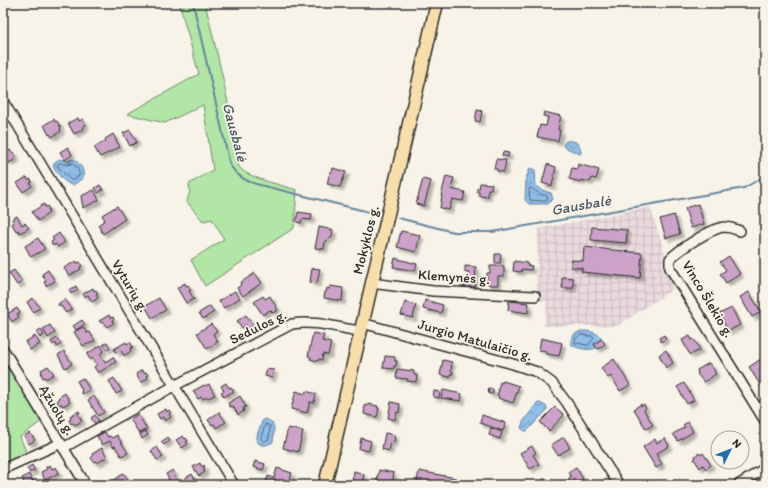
<svg xmlns="http://www.w3.org/2000/svg" width="768" height="488" viewBox="0 0 768 488" font-family="Itim,sans-serif">
<style>
.industrial{fill:url(#industrial-grid)}
.grass{fill:#b2e6a7;stroke:#6e8869}
.water{fill:url(#water-waves);stroke:#66839d}
.lines{fill:none;stroke-linecap:round;stroke-linejoin:round}
.shore{stroke:#536677;stroke-width:1}
.stream{stroke:#66839d;stroke-width:2}
.building{fill:#cca2c8;stroke:#2b2b2b;filter:url(#shadow)}
.minor-casing{stroke:#2b2b2b;stroke-width:12}
.major-casing{stroke:#2b2b2b;stroke-width:15}
.minor{stroke:#f7f3e8;stroke-width:9}
.major{stroke:#f8deab;stroke-width:12}
.labels{text-anchor:middle;dominant-baseline:central;stroke-width:3.5;stroke-linejoin:round;paint-order:stroke}
.street-label{font-size:14px;fill:#2b2b2b;stroke:#f7f3e8}
.water-label{font-size:15px;font-style:italic;fill:#495764;stroke:#f7f3e8}
</style>
<defs>
<pattern id="industrial-grid" width="8" height="8" patternUnits="userSpaceOnUse"><rect width="8" height="8" fill="#eadbde"/><path d="M0 4h8M4 0v8" fill="none" stroke="#c9bcbf"/></pattern>
<pattern id="water-waves" width="16" height="10" patternUnits="userSpaceOnUse"><rect width="16" height="10" fill="#8ebee9"/><path d="M0 5q4-4 8 0t8 0" fill="none" stroke="#7ba3c8"/></pattern>
<filter id="shadow"><feDropShadow dx="3.5" dy="3.5" stdDeviation="1" flood-color="#0004"/></filter>
</defs>
<rect width="100%" height="100%" fill="#f7f3e8"/>
<filter id="ink" filterUnits="userSpaceOnUse"><feTurbulence type="fractalNoise" baseFrequency=".025" numOctaves="2"/><feDisplacementMap in="SourceGraphic" scale="8" xChannelSelector="R" yChannelSelector="G"/><feConvolveMatrix kernelMatrix="1 2 1 2 8 2 1 2 1" color-interpolation-filters="sRGB"/></filter>
<g filter="url(#ink)">
<!-- industrial -->
<polygon class="industrial" points="650,207 666,256 665,268 676,287 617,326 544,326 547,301 536,300 538,229"/>
<!-- grass -->
<g class="grass">
<path d="M179,3h26c10,43 22,87 28,131 1,11 0,29 10,37 11,8 41,15 54,19l-3,38 -89,58 -14,-26 33,-21 -12,-20 -9,2 -16,-19 3,-11 -1,-7 24,-14 -10,-65 -38,18 -38,-9 72,-40z"/>
<polygon points="4,361 42,421 20,437 27,454 6,463 3,460"/>
</g>
<!-- water -->
<g class="water">
<path d="M566,141c10,-1 15,2 15,12l-1,1 -16,-7 -1,-2z"/>
<path d="M59,159l8,2 6,-2c7,4 12,11 10,19l-10,7c-8,-1 -17,-12 -20,-20l2,-3z"/>
<polygon points="530,168 535,170 536,186 542,190 551,193 553,199 548,204 529,204 525,200 526,178"/>
<path d="M581,331c8,0 14,0 21,7l-8,6 2,4c-6,3 -20,1 -25,-4 -1,-8 3,-10 10,-13z"/>
<polygon points="537,403 540,403 547,407 547,410 527,431 525,431 521,428 523,422"/>
<path d="M264,419c13,2 10,12 9,23 -5,3 -14,6 -16,-2 -1,-6 4,-14 5,-19z"/>
</g>
<g class="lines">
<!-- shore -->
<g class="shore">
<path d="M61,163l6,2 5,-2c4,2 8,8 7,13l-6,4h-2l-13,-13v-3z"/>
<polygon points="531,188 540,194 547,196 548,199 542,201 530,200 529,189"/>
<polygon points="581,335 592,336 594,338 588,345 575,343 575,339"/>
<polygon points="266,424 270,426 269,439 264,442 261,438"/>
</g>
<!-- stream -->
<g class="stream">
<path d="M193,3l37,162c7,11 14,15 26,19l117,29"/>
<polyline points="398,218 454,232 492,232 744,188 765,176"/>
</g>
</g>
<!-- building -->
<g class="building">
<polygon points="477,110 482,111 480,122 475,121"/>
<polygon points="544,112 561,116 558,130 560,130 558,141 537,137 540,125 546,126 548,117 543,116"/>
<polygon points="78,118 79,121 83,119 86,125 83,126 84,129 74,134 68,123"/>
<polygon points="54,119 55,122 57,121 61,128 60,129 61,131 52,137 50,134 49,135 44,125"/>
<polygon points="130,130 137,142 130,146 123,133"/>
<polygon points="113,134 120,147 100,157 94,147 106,141 105,139"/>
<polygon points="68,147 72,155 65,160 60,152"/>
<polygon points="10,150 12,153 14,152 16,155 14,156 16,159 9,163 7,159 4,161 3,154"/>
<polygon points="503,152 509,153 508,157 502,156"/>
<polygon points="496,159 506,160 504,172 497,171 497,169 494,169"/>
<polygon points="547,164 556,167 552,186 542,183"/>
<polygon points="578,164 599,170 596,179 592,178 590,182 581,180 581,182 569,179 572,168 577,169"/>
<polygon points="333,168 346,172 340,187 327,184 330,172 332,172"/>
<polygon points="446,176 454,178 451,189 465,192 463,201 452,199 449,210 440,208 442,196 441,196"/>
<polygon points="27,177 28,180 31,179 32,182 30,183 32,186 23,192 17,183"/>
<polygon points="423,179 431,181 424,206 416,204"/>
<polygon points="480,183 492,184 491,189 488,189 488,197 479,196 479,192 477,192 477,188 479,189"/>
<polygon points="100,185 103,190 98,193 95,188"/>
<polygon points="94,190 99,200 83,208 81,196"/>
<polygon points="44,204 45,207 47,206 49,209 48,211 49,213 38,221 32,212"/>
<polygon points="698,204 704,224 691,228 685,208"/>
<polygon points="117,206 125,219 103,234 98,225 105,220 102,215"/>
<polygon points="298,212 312,214 311,220 302,219 301,223 296,222"/>
<polygon points="674,215 680,234 666,238 660,219"/>
<polygon points="17,216 22,225 25,223 29,228 20,233 18,230 16,231 12,224 14,223 12,219"/>
<polygon points="319,227 333,230 332,237 325,242 324,249 315,248"/>
<polygon points="592,227 627,230 626,243 591,240"/>
<polygon points="401,231 420,235 416,252 397,247"/>
<polygon points="59,233 65,242 58,247 56,244 53,246 51,242 54,240 52,238"/>
<polygon points="38,238 45,249 31,257 25,246"/>
<polygon points="584,247 642,253 640,278 582,272 582,268 571,267 571,260 583,261"/>
<polygon points="495,254 501,254 500,263 495,263"/>
<polygon points="729,256 740,274 726,283 720,274 726,270 720,262"/>
<polygon points="395,258 417,264 415,271 393,267"/>
<polygon points="76,261 77,263 80,262 82,266 80,267 81,269 69,276 64,268"/>
<polygon points="514,261 527,263 527,265 532,266 531,270 522,269 521,272 513,271"/>
<polygon points="465,266 476,267 475,287 464,287 465,280 468,280 469,272 465,272"/>
<polygon points="490,266 504,266 504,276 498,276 498,285 490,285 487,283 487,273 490,273"/>
<polygon points="312,268 320,269 317,283 310,282"/>
<polygon points="14,270 22,282 17,285 9,273"/>
<polygon points="48,270 55,281 46,286 44,282 46,281 42,274"/>
<polygon points="255,273 262,283 243,296 237,288 241,285 240,283"/>
<polygon points="562,277 573,278 573,288 562,288"/>
<polygon points="185,283 186,286 188,285 191,290 189,291 194,299 186,303 177,288"/>
<polygon points="76,286 78,290 71,294 69,290"/>
<polygon points="330,286 343,288 342,301 324,298 325,292 326,292 327,288 330,289"/>
<polygon points="93,288 94,291 96,290 98,293 96,294 98,298 92,302 88,295 85,297 83,294"/>
<polygon points="235,291 240,298 224,308 219,301"/>
<polygon points="749,292 761,312 752,317 740,297"/>
<polygon points="263,296 265,299 270,296 278,310 273,313 270,310 263,315 254,302"/>
<polygon points="33,298 40,308 33,312 27,302"/>
<polygon points="159,298 166,310 152,318 145,306"/>
<polygon points="65,299 72,309 66,313 61,306 59,306 58,304"/>
<polygon points="425,300 443,305 441,313 423,309"/>
<polygon points="509,301 529,303 528,313 508,310"/>
<polygon points="405,302 416,305 413,318 401,315"/>
<polygon points="210,306 214,312 203,319 199,313"/>
<polygon points="17,308 20,313 17,314 19,317 12,322 7,314"/>
<polygon points="732,308 740,325 728,331 719,314"/>
<polygon points="109,315 111,318 113,317 114,320 112,321 114,323 107,327 104,322 101,323 99,321"/>
<polygon points="246,315 254,326 249,329 246,325 242,328 237,321"/>
<polygon points="82,320 85,324 76,330 73,326"/>
<polygon points="211,324 217,331 213,334 218,342 207,349 197,333"/>
<polygon points="50,325 55,333 48,338 43,329"/>
<polygon points="83,327 87,333 90,332 95,341 83,346 74,332"/>
<polygon points="41,329 44,335 40,338 36,332"/>
<polygon points="313,333 324,335 322,341 331,343 328,355 323,354 322,360 319,359 318,361 310,359 311,357 308,356"/>
<polygon points="664,335 666,339 661,342 659,338"/>
<polygon points="35,336 40,344 30,350 25,342"/>
<polygon points="690,336 692,340 693,339 696,342 700,350 690,355 682,340"/>
<polygon points="57,338 61,344 57,347 56,343 53,345 51,342"/>
<polygon points="541,338 562,343 559,356 546,354 546,351 539,350"/>
<polygon points="602,339 605,344 598,349 594,344"/>
<polygon points="107,342 110,347 107,350 103,345"/>
<polygon points="126,342 127,344 130,342 133,347 130,349 131,351 124,356 121,350 116,353 114,349"/>
<polygon points="101,345 104,351 100,354 105,362 113,357 116,362 98,373 94,367 97,364 93,358 90,360 87,354"/>
<polygon points="666,350 673,363 666,368 659,355"/>
<polygon points="64,351 72,364 65,368 58,355"/>
<polygon points="385,356 395,357 395,361 397,361 396,366 394,366 394,369 383,368"/>
<polygon points="614,359 630,385 620,391 611,376 608,378 601,368"/>
<polygon points="761,359 765,366 765,380 759,383 749,367"/>
<polygon points="443,360 452,362 451,371 453,372 453,374 450,374 450,377 440,375"/>
<polygon points="709,363 715,371 714,371 716,374 704,382 697,374 698,373 697,370"/>
<polygon points="48,366 54,374 46,379 45,377 43,378 41,374 42,373 41,370"/>
<polygon points="267,369 274,370 272,378 265,376"/>
<polygon points="397,369 414,371 414,375 417,375 416,382 407,381 408,379 396,378"/>
<polygon points="142,370 144,373 146,372 148,375 146,376 148,378 141,383 136,374"/>
<polygon points="83,378 90,390 82,394 81,391 82,390 77,381"/>
<polygon points="114,378 122,391 116,394 109,381"/>
<polygon points="503,381 519,386 513,403 498,398 499,396 497,395 499,390 498,390 500,382 502,383"/>
<polygon points="226,383 229,388 231,387 234,391 224,397 221,392 224,391 221,386"/>
<polygon points="684,383 694,400 687,404 677,387"/>
<polygon points="209,384 215,395 208,398 207,397 203,399 202,397 198,399 193,391 204,385 205,386"/>
<polygon points="488,389 493,389 493,394 489,394"/>
<polygon points="443,390 462,394 461,401 441,398"/>
<polygon points="296,391 305,394 306,391 316,394 314,403 310,402 307,413 291,409"/>
<polygon points="434,391 440,392 439,398 433,397"/>
<polygon points="65,393 70,402 63,406 62,404 59,405 57,401 59,399 58,398"/>
<polygon points="94,396 104,412 98,416 88,400"/>
<polygon points="240,396 246,407 243,408 244,411 238,415 233,406 230,407 228,403"/>
<polygon points="391,402 400,404 399,413 397,412 395,420 388,418"/>
<polygon points="368,404 378,406 377,408 379,408 377,417 364,414 365,405 368,406"/>
<polygon points="641,404 641,406 644,404 646,408 644,410 653,425 646,429 634,409"/>
<polygon points="555,407 564,415 549,431 540,422"/>
<polygon points="166,409 167,412 169,410 171,413 169,414 171,417 165,421 163,417 160,419 157,414"/>
<polygon points="79,411 80,413 78,414 82,421 75,425 73,423 71,424 69,420 71,419 70,416"/>
<polygon points="219,412 226,422 216,428 214,424 212,425 208,420"/>
<polygon points="138,414 147,429 139,433 130,419"/>
<polygon points="95,415 99,421 95,424 91,418"/>
<polygon points="482,415 506,423 503,431 480,423"/>
<polygon points="688,422 693,432 678,441 673,434 685,427 683,425"/>
<polygon points="288,428 303,431 298,452 283,448"/>
<polygon points="491,428 502,432 500,439 489,435"/>
<polygon points="146,431 148,435 142,439 140,434"/>
<polygon points="105,432 108,437 110,436 112,438 117,435 128,453 121,456 115,446 113,447 110,441 102,445 97,436"/>
<polygon points="30,433 35,440 29,444 24,436"/>
<polygon points="385,433 395,435 394,443 391,442 389,451 382,449"/>
<polygon points="183,436 185,439 186,438 188,441 186,442 188,444 182,448 176,440"/>
<polygon points="168,437 170,441 164,445 161,442"/>
<polygon points="564,437 570,448 558,455 551,445"/>
<polygon points="361,438 371,441 369,451 359,449"/>
<polygon points="665,438 669,446 656,454 662,464 656,468 643,447 655,439 657,443"/>
<polygon points="532,446 536,453 533,455 539,464 530,469 520,453"/>
<polygon points="157,447 163,457 157,460 151,451"/>
<polygon points="102,448 107,457 97,463 96,461 94,462 91,458 93,456 92,454"/>
<polygon points="699,453 700,455 703,453 711,465 706,469 703,465 700,468 694,459 696,458 695,456"/>
<polygon points="255,461 265,464 263,470 253,467"/>
<polygon points="200,463 202,467 204,465 205,468 203,469 205,472 199,476 193,467"/>
<polygon points="32,465 35,470 30,473 27,468"/>
<polygon points="50,465 52,469 56,467 59,473 45,480 41,472 47,469 46,467"/>
<polygon points="576,467 583,479 575,484 574,482 571,484 568,479 571,477 568,472"/>
<polygon points="277,468 292,473 289,483 287,483 286,485 265,485 268,476 274,478"/>
<polygon points="173,470 175,474 174,475 180,485 172,485 166,474"/>
<polygon points="379,470 394,473 392,485 376,485"/>
<polygon points="354,471 364,474 362,484 352,482"/>
<polygon points="419,471 456,478 454,485 416,485"/>
<polygon points="124,473 130,483 127,485 111,485 110,483"/>
<polygon points="29,474 35,485 25,485 22,478"/>
<polygon points="192,474 195,479 187,484 184,479"/>
<polygon points="546,478 550,485 540,485 539,482"/>
</g>
<g class="lines">
<!-- minor casing -->
<g class="minor-casing">
<g id="minor">
<polyline points="3,101 234,485"/>
<path d="M740,231c-6,-2 -10,-4 -16,-4 -12,1 -46,23 -54,32v9l95,153"/>
<polyline points="371,283 433,291 535,296"/>
<polyline points="362,323 513,364 537,372 552,383 567,403 619,485"/>
<polyline points="3,349 86,485"/>
<path d="M63,448l111,-62 118,-62c23,-4 46,4 68,7"/>
<polyline points="3,469 61,443"/>
<polyline points="738,485 765,468"/>
</g>
</g>
<!-- major casing -->
<g class="major-casing">
<polyline id="major" points="325,485 437,3"/>
</g>
<!-- minor -->
<use href="#minor" class="minor"/>
<!-- major -->
<use href="#major" class="major"/>
</g>
</g>
<g class="labels">
<!-- street labels -->
<g class="street-label">
<text transform="translate(366 240) rotate(-76)">Mokyklos g.</text>
<text transform="translate(454 277) rotate(4)">Klemynės g.</text>
<text transform="translate(130 286) rotate(59)">Vyturių g.</text>
<text transform="translate(708 299) rotate(59)">Vinco Šlekio g.</text>
<text transform="translate(258 327) rotate(-26)">Sedulos g.</text>
<text transform="translate(475 340) rotate(16)">Jurgio Matulaičio g.</text>
<text transform="translate(57 410) rotate(59)">Ąžuolų g.</text>
</g>
<!-- water labels -->
<g class="water-label">
<text transform="translate(235 132) rotate(75)">Gausbalė</text>
<text transform="translate(581 205) rotate(-10)">Gausbalė</text>
</g>
</g>
<!-- margin -->
<rect width="768" height="488" fill="none" stroke="#f7f3e8" stroke-width="16"/>
<rect x="8" y="8" width="752" height="472" fill="none" stroke="#2b2b2b" stroke-width="1.5" filter="url(#ink)"/>
<!-- north arrow -->
<g transform="translate(730 450) rotate(47)"><circle r="19" fill="#f7f3e8" stroke="#a5a39c"/>
<path d="M0-3L7 15L0 10L-7 15Z" fill="#1f6fb2"/>
<text y="-6" font-size="11" font-weight="bold" text-anchor="middle" fill="#2b2b2b">N</text>
</g>
</svg>
